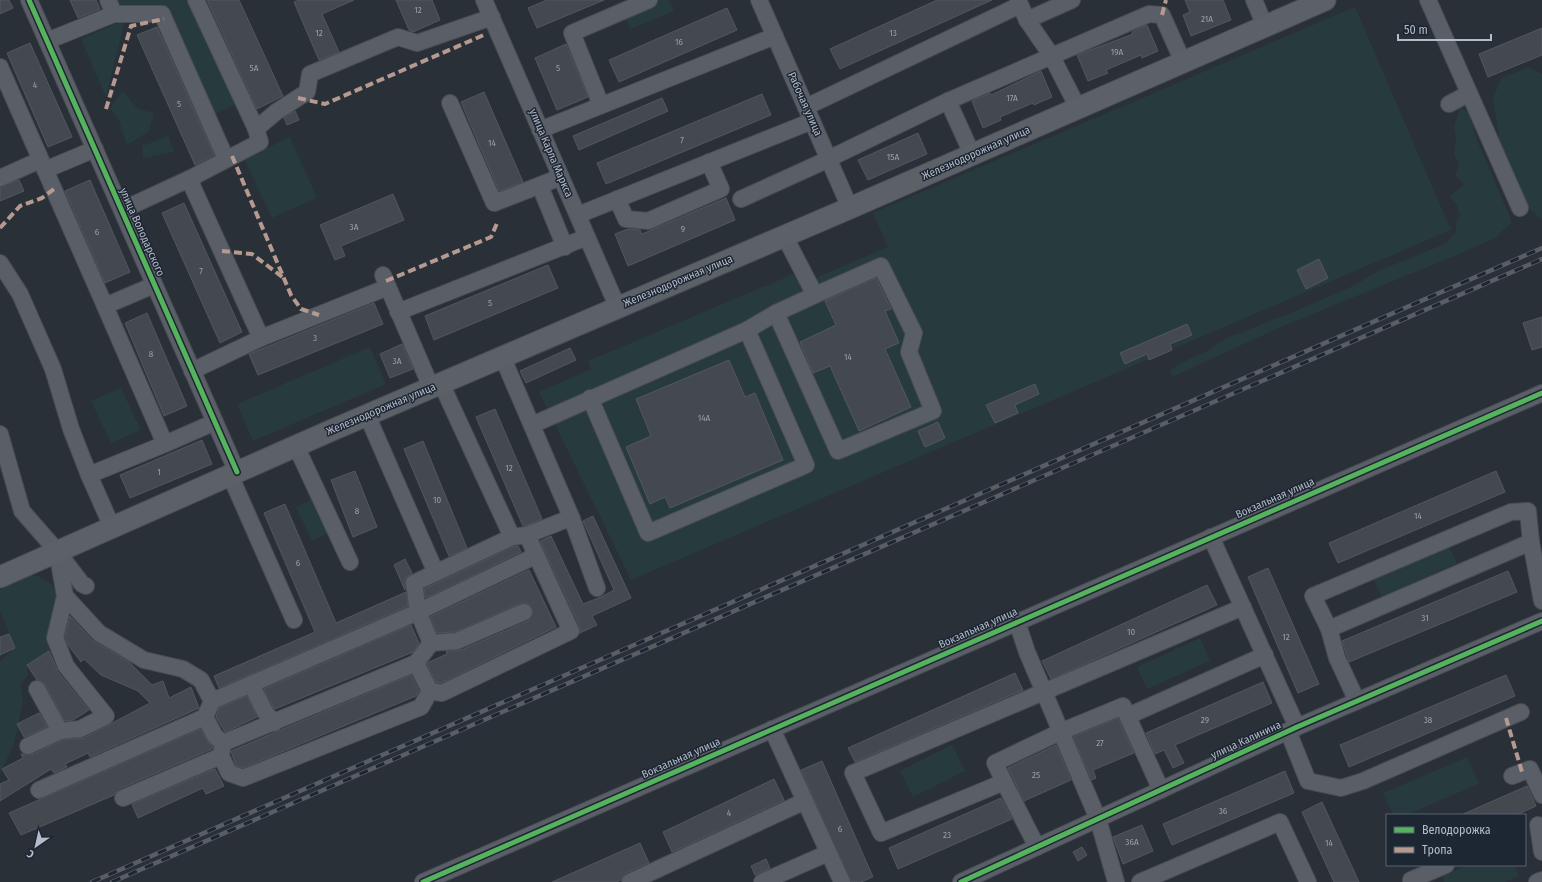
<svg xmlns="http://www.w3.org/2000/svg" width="1542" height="882" viewBox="0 0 1542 882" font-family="'Fira Sans Condensed',sans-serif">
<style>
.green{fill:#273a3e}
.building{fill:#444950;stroke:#52575f}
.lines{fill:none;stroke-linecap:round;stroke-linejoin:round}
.minor-casing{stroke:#484c53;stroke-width:18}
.major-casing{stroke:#484c55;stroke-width:23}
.minor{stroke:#5a5e66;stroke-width:16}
.major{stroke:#5c6168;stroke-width:21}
.rail-casing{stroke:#595d64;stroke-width:4.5}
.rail{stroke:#1d2633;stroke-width:3;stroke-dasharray:9;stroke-linecap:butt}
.quiet{stroke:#b69a8f;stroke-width:4;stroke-dasharray:8 4;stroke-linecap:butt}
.cycleway-casing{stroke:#1d2633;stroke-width:8}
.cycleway{stroke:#56b35d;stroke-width:5}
.labels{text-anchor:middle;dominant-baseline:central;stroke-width:3;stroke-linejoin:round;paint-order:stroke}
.number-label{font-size:9px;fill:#989fab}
.street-label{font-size:11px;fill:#b4bcc9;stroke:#1d2633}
</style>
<rect width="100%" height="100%" fill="#2a3038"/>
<!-- green -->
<g class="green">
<polygon points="113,0 190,0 235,105 215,114 166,10 118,10"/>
<polygon points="656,0 669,0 674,11 630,29 624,14"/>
<polygon points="1355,7 1451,230 631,580 539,392 591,369 588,361 796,273 801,284 888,247 873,213"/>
<polygon points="125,20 106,97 81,39"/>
<polygon points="1529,67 1542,74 1542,220 1530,209 1504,169 1493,99 1501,78"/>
<polygon points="123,91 138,109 154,113 149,131 127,145 118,118 110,108"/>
<polygon points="1460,107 1470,114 1476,138 1512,222 1495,238 1457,255 1283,326 1172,377 1170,370 1191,358 1210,350 1225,339 1298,310 1355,285 1378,271 1445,244 1456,232 1456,223 1460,215 1456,203 1449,197 1464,184 1455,175 1459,164 1454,155 1456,138 1454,126"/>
<polygon points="168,136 174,152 143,158 142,146"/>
<polygon points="290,137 317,198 272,218 244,159"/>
<polygon points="370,347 386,384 253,441 237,404"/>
<polygon points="121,388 141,430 111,443 91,401"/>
<polygon points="311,500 327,534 312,541 296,507"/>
<polygon points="1449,546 1457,563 1382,597 1374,580"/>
<path d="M21,575c21,0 26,3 39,20l-12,38 1,18 -22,15 1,9 -8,10 3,16 -9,43 -14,30v-113l15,-13 -15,-38v-20z"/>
<polygon points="1200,638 1210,661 1147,689 1137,667"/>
<polygon points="952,745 965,771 913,797 900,771"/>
<polygon points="1467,757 1479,784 1406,815 1393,815 1383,793"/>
<polygon points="1469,865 1514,865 1519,876 1505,882 1444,882 1442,876"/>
</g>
<!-- building -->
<g class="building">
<polygon points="0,0 9,0 13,8 0,14"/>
<polygon points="70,0 96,0 100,9 78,18"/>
<polygon points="207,0 239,0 283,96 257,109"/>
<polygon points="299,0 354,0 322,14 339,52 319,60 294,2"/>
<polygon points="396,0 432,0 440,20 413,32 409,30"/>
<polygon points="547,0 604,0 537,28 528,8"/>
<polygon points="937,0 992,0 840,69 830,49"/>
<polygon points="1185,0 1223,0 1231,20 1191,36 1183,15 1190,12"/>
<polygon points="727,8 737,30 619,82 609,60"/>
<polygon points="1147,25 1158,51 1142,58 1141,55 1106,70 1108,73 1088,81 1077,55 1133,34 1132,32"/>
<polygon points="157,27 214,155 195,165 137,35"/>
<polygon points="1542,28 1542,55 1488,77 1479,54"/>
<polygon points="30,43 72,137 48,147 7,53"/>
<polygon points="566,44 588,97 557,110 535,58"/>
<polygon points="1041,71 1052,97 1034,105 1033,103 1000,117 1001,120 983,128 972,101 990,93 991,95"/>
<polygon points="484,92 523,182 499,191 461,102"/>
<polygon points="762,94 771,115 606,184 597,163"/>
<polygon points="662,98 668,111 579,150 573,136"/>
<polygon points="295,111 299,120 287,125 284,118"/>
<polygon points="918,133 927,154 868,180 858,160"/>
<polygon points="19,180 24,191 0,201 0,187"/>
<polygon points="90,180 130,272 105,283 65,191"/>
<polygon points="393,194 404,220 341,246 345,256 335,260 320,225"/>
<polygon points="726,198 735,220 628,266 615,234 628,229 640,230 642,234"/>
<polygon points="184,203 242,332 220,343 162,213"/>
<polygon points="1319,259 1328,278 1306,289 1297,270"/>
<polygon points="548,265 558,288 434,340 425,316"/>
<polygon points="876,278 891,309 885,311 899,343 885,349 911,407 859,431 830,366 813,373 800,342 836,325 825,301"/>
<polygon points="374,303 383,324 258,375 249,354"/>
<polygon points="147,313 187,406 164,416 125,323"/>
<polygon points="1542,317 1542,347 1532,350 1523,323"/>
<polygon points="1187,324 1192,335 1170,344 1172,350 1149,360 1147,354 1125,364 1120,353"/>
<polygon points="402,344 413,369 390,378 380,354"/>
<polygon points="570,348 576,360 526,383 520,371"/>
<polygon points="729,360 745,397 755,393 783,460 670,508 665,497 650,504 626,447 651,436 636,399"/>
<polygon points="1035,384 1039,394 1015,405 1018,413 995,423 986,405"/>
<polygon points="495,409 542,519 525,526 523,526 476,417"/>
<polygon points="938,422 945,438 925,447 918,431"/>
<polygon points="202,440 212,464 130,498 120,475"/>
<polygon points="423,441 467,548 449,556 404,449"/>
<polygon points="355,471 377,527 353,537 331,480"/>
<polygon points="1496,471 1505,492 1338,563 1329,543"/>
<polygon points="285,504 336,623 406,592 408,606 219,688 214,676 315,632 264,513"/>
<polygon points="593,516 631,598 592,616 597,625 580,633 580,627 540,541 551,536 583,604 601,597 614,590 583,521"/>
<polygon points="515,546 518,546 521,552 426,598 424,589"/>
<polygon points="405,559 412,573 405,579 405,590 394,565"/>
<polygon points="1268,568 1319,684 1298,693 1248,577"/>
<polygon points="529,570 556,627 441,683 436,682 427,664 429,662 447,654 446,651 461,650 528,621 533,613 529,604 521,603 455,632 437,633 430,617"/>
<polygon points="1508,571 1517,592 1349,662 1342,641"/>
<polygon points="1207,585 1217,605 1051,679 1042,661"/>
<polygon points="70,616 92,640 129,662 152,685 163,681 169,698 191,687 199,708 90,757 88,753 65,764 67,767 54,773 51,769 0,801 0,784 9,780 2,769 23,758 21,754 32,755 63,740 84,738 150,703 138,691 101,675 84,659 81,662 68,645 65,637"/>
<polygon points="411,625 419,643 413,652 275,709 273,707 264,689"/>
<polygon points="9,634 15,648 0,655 0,637"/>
<polygon points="49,651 58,672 89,710 73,720 65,721 45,684 37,680 27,665"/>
<polygon points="1015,673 1023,690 855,762 848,748"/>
<polygon points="411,675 419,691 416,696 243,768 236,766 231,751"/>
<polygon points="1506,675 1515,696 1349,767 1340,745"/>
<polygon points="1263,682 1272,703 1175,745 1184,763 1173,768 1164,750 1155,754 1146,733"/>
<polygon points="247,696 257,717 225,732 216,717 219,708"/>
<polygon points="39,713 47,727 24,737 17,724"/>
<polygon points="1118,718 1134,753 1093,770 1096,778 1092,780 1073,737"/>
<polygon points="201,729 207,741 213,747 212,749 119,789 114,795 21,835 9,813"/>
<polygon points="1056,745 1071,780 1024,801 1008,768"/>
<polygon points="822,761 873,877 861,882 851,882 801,770"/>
<polygon points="215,769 224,786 206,794 203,788 138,818 132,804"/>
<polygon points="1285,771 1294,793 1172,845 1163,824"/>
<polygon points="774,779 784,800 672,852 663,832"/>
<polygon points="1527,786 1536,806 1516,815 1461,815"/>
<polygon points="1001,798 1012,819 898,869 889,848"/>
<polygon points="1322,802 1359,882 1334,882 1302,812"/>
<polygon points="1142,825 1153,851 1123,864 1113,837"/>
<polygon points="640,843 649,863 626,873 621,880 616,882 552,882"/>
<polygon points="1082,847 1087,855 1078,861 1073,852"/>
<polygon points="766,859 770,868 755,875 751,866"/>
</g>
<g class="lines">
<!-- minor casing -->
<g class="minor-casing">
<g id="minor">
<polyline points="29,0 237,472"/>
<polyline points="108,0 114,14"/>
<polyline points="484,0 617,306"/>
<polyline points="759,0 850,208"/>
<polyline points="1018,0 1027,20 1051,55 1078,108"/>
<polyline points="1254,0 1265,26"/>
<polyline points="1428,0 1520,208"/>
<polyline points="1027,20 1072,0"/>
<polyline points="47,41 114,14 162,14 226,159"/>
<polyline points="0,67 105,306"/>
<polyline points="948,101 972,154"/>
<polyline points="450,103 494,203 561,177"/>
<polyline points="1449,104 1468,94"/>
<polyline points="601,105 572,33 649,0"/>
<polyline points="806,107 1020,5"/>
<polyline points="256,129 276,112 307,92 310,74 398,37 417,43 492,17"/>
<polyline points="540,130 775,36"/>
<polyline points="45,170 95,149"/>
<polyline points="0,178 40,160"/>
<polyline points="189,179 260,142 256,129 196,0"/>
<polyline points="540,186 565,247"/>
<polyline points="617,199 626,219 648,221 721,189 709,162"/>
<polyline points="741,199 818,164 948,101 1149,14 1162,15 1183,62"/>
<polyline points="122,210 189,179 261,338 388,287 383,275"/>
<polyline points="578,215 812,121"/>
<polyline points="784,235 815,295 776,313 838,451 933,411 909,352 914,333 881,266 815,295"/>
<polyline points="0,263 20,294 53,369 71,429 89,475"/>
<polyline points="154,285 105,306 165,444 215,422"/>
<polyline points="388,287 431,387"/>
<polyline points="398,312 587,237"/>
<polyline points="747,330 776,313"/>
<polyline points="502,356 572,519"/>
<polyline points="192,371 261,338"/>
<polyline points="441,383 512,537"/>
<polyline points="367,415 436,573"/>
<polyline points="532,425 747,330 806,465 648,533 590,398"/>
<polyline points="0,434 22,511 57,551 82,584 86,586"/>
<polyline points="296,446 350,562"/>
<polyline points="230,475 294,620"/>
<polyline points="112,527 89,475 165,444"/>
<polyline points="1211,537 1297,727"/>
<polyline points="65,596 99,633 144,660 183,669 201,680 212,701 418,612 535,556"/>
<polyline points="1017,622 1027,652 1098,819 1116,882"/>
<polyline points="1329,629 1531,542"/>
<polyline points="431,643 457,641 524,612"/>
<polyline points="416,663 431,643 418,612 414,583 512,537 527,535"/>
<polyline points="251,684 265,712 274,723"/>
<polyline points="37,689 60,731"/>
<polyline points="430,691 442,693 571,631 527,535 565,520 572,519 597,588"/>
<polyline points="1357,701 1337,658 1329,629 1313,596 1511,512 1528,511 1531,542 1542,601"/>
<polyline points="1128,716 1265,655"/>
<polyline points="772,729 842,882"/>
<polyline points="1288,731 1308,781 1341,788 1363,781 1521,712"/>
<polyline points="28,746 60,731 80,729 106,716 66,666 55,638 65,596 57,551"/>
<polyline points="221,756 229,773 243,778 421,707 430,691 416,663 223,743"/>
<polyline points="1512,776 1530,769 1542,795"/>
<polyline points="1004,782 1037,847"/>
<polyline points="39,790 205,717 212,701"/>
<polyline points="1161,790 1123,706 1060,732 995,763 1004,782 881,833 853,773 1243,607"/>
<polyline points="123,798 221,756 223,743 215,736 205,717"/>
<polyline points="1538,825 1542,852"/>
<polyline points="423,882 1542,393"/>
<polyline points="630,882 805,801"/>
<polyline points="762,882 828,853"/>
<polyline points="961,882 1297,727 1542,621"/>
<polyline points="1140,882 1280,822 1308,882"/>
<polyline points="1411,882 1411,880 1446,865"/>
<polyline points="1537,882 1542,880"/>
</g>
</g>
<!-- major casing -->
<g class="major-casing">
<polyline id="major" points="0,577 330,431 850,208 1325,0"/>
</g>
<!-- minor -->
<use href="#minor" class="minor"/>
<!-- major -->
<use href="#major" class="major"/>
<!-- rail casing -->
<g class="rail-casing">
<g id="rail">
<polyline points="92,882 1542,248"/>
<polyline points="112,882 1542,259"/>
</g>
</g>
<!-- rail -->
<use href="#rail" class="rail"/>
<!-- quiet -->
<g class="quiet">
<polyline points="1162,15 1166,0"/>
<polyline points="298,98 325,104 486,34"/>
<polyline points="106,109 131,26 164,19"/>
<polyline points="232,156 291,295 301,309 319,315"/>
<polyline points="0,228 20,206 42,198 54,189"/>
<polyline points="222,251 252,254 285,279"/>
<polyline points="386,281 491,237 498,221"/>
<polyline points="1506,718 1522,772"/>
</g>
<!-- cycleway casing -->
<g class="cycleway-casing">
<g id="cycleway">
<polyline points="29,0 237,472"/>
<polyline points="423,882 1542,393"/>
<polyline points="961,882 1297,727 1542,621"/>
</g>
</g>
<!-- cycleway -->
<use href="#cycleway" class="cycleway"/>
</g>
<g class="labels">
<!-- number labels -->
<g class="number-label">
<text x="418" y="10">12</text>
<text x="1207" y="19">21А</text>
<text x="319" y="33">12</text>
<text x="893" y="33">13</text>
<text x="679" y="42">16</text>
<text x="1117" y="52">19А</text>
<text x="254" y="68">5А</text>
<text x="558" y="68">5</text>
<text x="35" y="85">4</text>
<text x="1012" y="98">17А</text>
<text x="179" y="104">5</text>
<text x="682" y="140">7</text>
<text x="492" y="143">14</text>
<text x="893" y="157">15А</text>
<text x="354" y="227">3А</text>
<text x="683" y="229">9</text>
<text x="97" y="232">6</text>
<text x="201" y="271">7</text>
<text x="490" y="303">5</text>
<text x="315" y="338">3</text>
<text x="151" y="354">8</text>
<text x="848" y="357">14</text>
<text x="397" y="361">3А</text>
<text x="704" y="418">14А</text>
<text x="509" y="468">12</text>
<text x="159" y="472">1</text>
<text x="437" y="500">10</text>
<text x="357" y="511">8</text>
<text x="1418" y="516">14</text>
<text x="298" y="563">6</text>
<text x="1425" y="618">31</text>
<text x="1131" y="632">10</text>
<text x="1286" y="637">12</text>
<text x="1205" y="720">29</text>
<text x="1428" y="720">38</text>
<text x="1100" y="743">27</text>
<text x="1036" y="775">25</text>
<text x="1223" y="811">36</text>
<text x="729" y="813">4</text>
<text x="840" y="829">6</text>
<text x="947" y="835">23</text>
<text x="1132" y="842">36А</text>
<text x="1329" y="843">14</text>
</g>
<!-- street labels -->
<g class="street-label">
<text transform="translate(805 104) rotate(66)">Рабочая улица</text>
<text transform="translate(551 153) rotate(67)">улица Карла Маркса</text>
<text transform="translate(976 153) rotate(-24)">Железнодорожная улица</text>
<text transform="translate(142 232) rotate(66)">улица Володарского</text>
<text transform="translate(678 281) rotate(-23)">Железнодорожная улица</text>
<text transform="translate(381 409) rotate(-23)">Железнодорожная улица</text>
<text transform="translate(1275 498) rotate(-24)">Вокзальная улица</text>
<text transform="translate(978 628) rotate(-24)">Вокзальная улица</text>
<text transform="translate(1246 740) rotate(-25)">улица Калинина</text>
<text transform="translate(681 758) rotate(-24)">Вокзальная улица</text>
</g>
</g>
<!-- legend -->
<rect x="1386" y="814" width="140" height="52" fill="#1d2633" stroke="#59626f"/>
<rect x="1394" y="827" width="20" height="6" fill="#56b35d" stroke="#59626f"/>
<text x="1422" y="834" font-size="12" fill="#b4bcc9">Велодорожка</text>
<rect x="1394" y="847" width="20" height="6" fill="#b69a8f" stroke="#59626f"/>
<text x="1422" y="854" font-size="12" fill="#b4bcc9">Тропа</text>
<!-- north arrow -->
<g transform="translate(36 846) rotate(214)" stroke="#1d2633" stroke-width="3" paint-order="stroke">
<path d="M0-3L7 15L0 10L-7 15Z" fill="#b4bcc9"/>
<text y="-6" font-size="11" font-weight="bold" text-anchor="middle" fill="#b4bcc9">С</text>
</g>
<!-- scale -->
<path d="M1398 34v6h93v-6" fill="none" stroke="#b4bcc9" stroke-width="2"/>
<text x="1404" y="34" font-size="12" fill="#b4bcc9" stroke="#1d2633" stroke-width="3" paint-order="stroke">50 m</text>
</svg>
